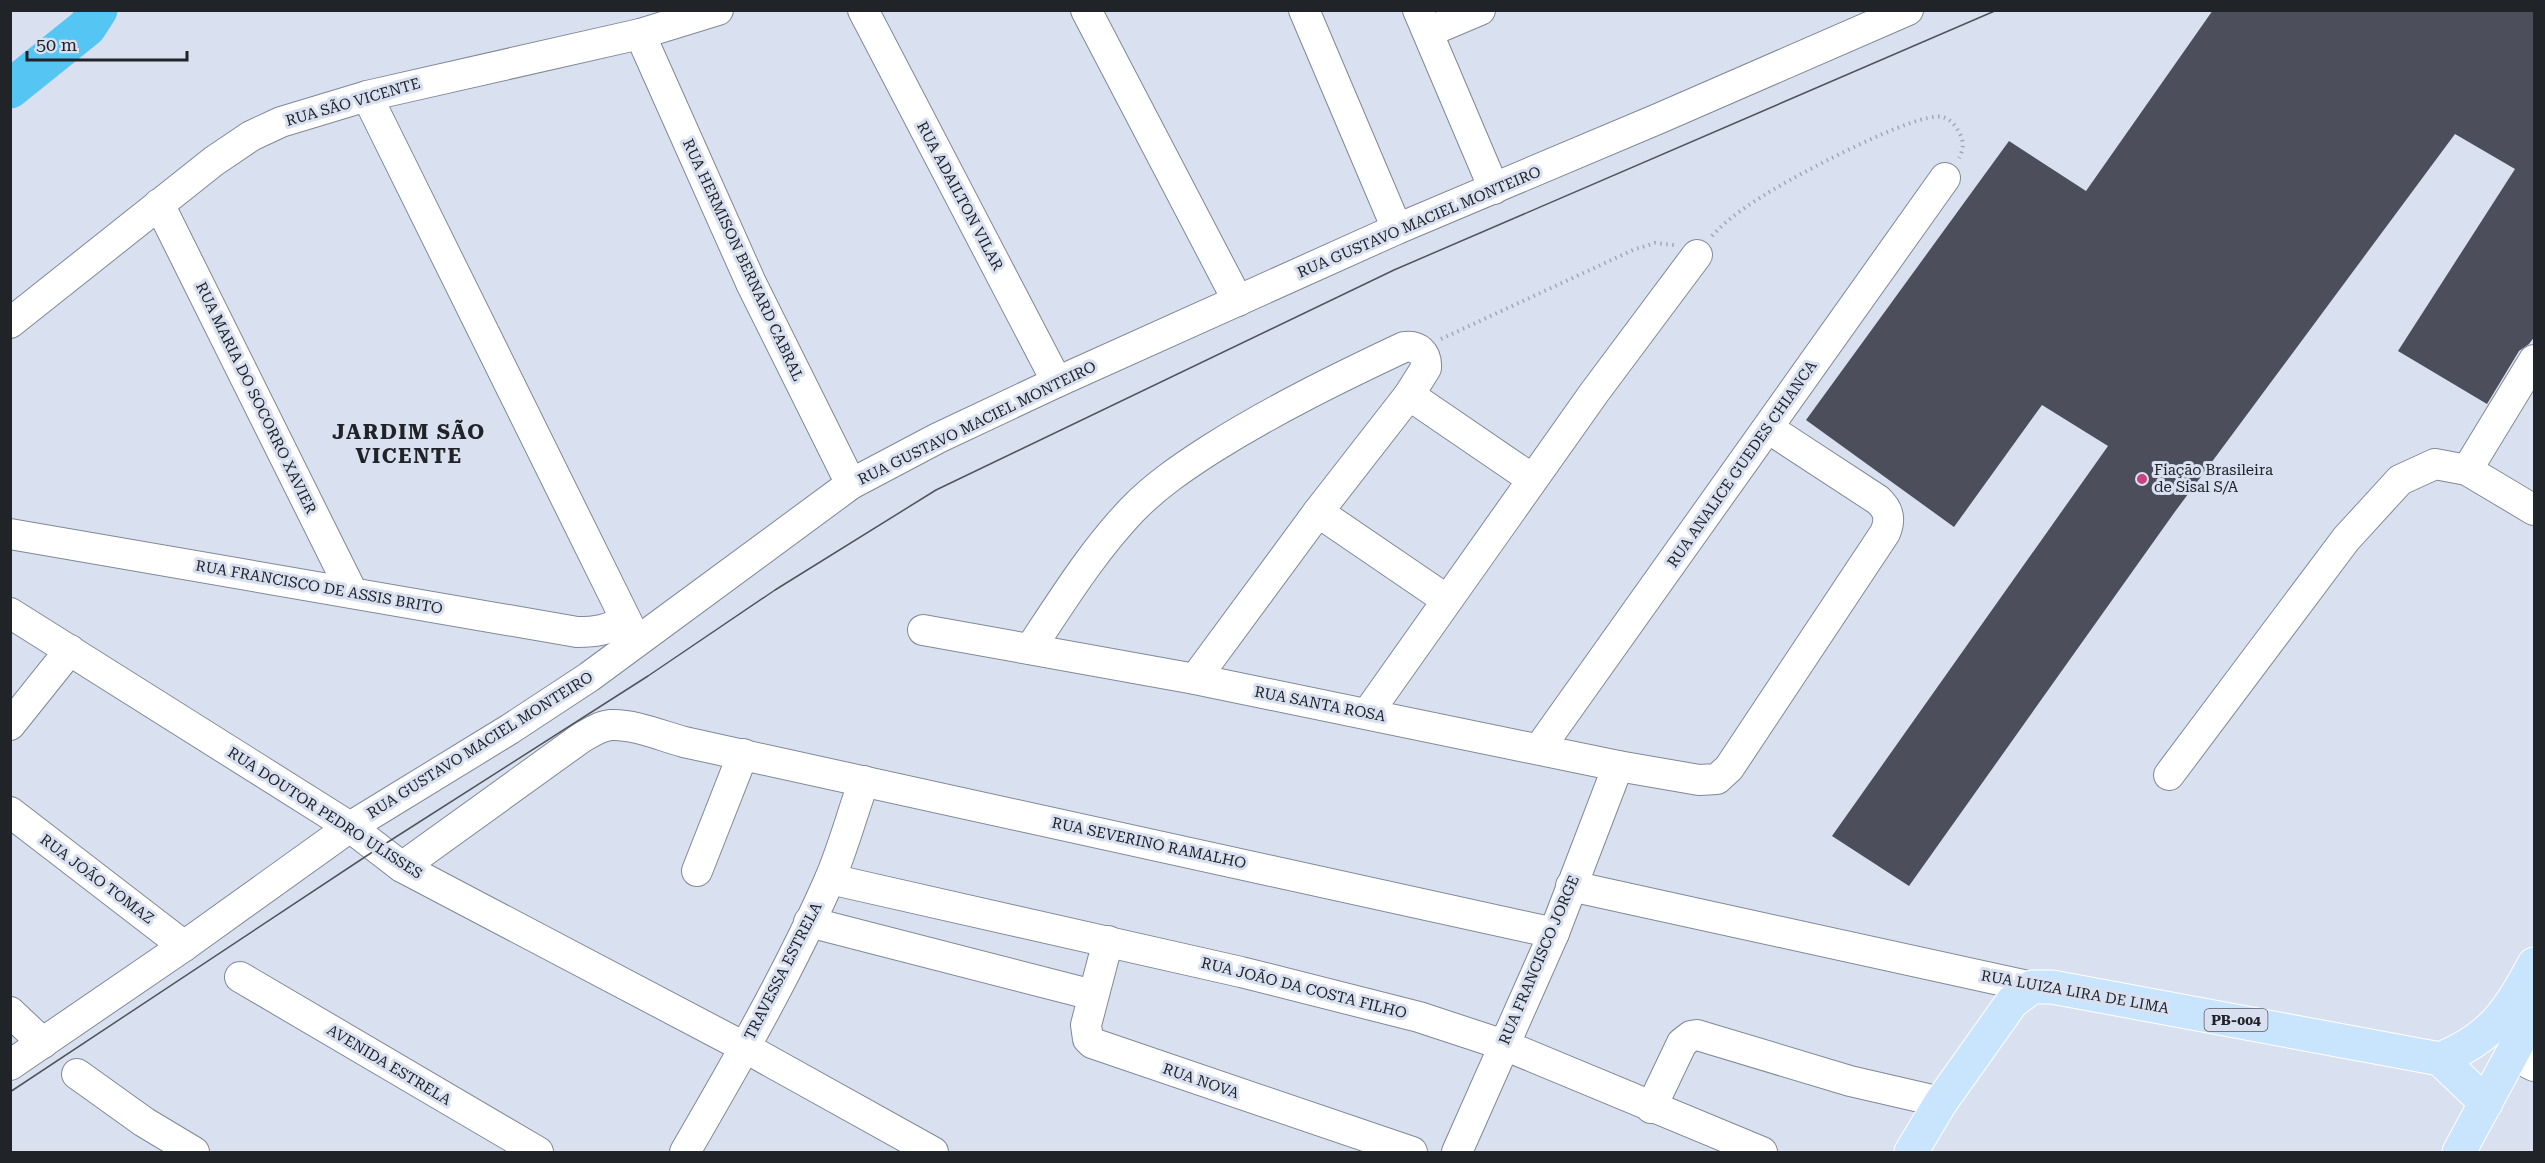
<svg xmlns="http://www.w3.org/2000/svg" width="2545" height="1163" viewBox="0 0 2545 1163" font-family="'Roboto Serif',serif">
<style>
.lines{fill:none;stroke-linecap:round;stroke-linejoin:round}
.river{stroke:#55c5f3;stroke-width:39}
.building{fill:#4d4e5c}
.minor-casing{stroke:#808896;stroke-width:32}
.major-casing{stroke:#fff;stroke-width:35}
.path{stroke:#a1a8b4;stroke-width:4;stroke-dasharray:1.5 4.5;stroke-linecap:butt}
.minor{stroke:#fff;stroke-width:30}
.major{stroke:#c9e4fd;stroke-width:33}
.tram{stroke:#4f545c;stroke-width:1.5}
.poi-dot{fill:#c94383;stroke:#d9e1f1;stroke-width:2}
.labels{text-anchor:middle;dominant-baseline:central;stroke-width:6;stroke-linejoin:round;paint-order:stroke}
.shield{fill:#d9e1f1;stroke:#585c64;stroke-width:1.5}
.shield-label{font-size:14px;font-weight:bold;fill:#202328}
.street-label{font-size:15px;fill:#202328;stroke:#d9e1f1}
.poi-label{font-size:15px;fill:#202328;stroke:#d9e1f1;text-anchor:start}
.district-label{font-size:21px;font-weight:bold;letter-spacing:1.5px;fill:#202328;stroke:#d9e1f1}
</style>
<rect width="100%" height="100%" fill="#d9e1f1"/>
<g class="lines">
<!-- river -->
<polyline class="river" points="10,89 87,27 98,10"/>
</g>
<!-- building -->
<polygon class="building" points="2213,10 2535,10 2535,336 2529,344 2519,351 2487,404 2398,351 2515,169 2455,134 2174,513 1909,886 1832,836 2108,446 2042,405 1954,527 1806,420 2009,141 2086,191"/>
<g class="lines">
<!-- minor casing -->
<g class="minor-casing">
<g id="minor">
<polyline points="863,10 1057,382"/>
<polyline points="1086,10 1238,301"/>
<polyline points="1304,10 1397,229"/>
<polyline points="1418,10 1494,189"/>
<polyline points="1428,32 1480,10"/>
<polyline points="640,34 751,283 851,484"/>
<polyline points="367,96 634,636"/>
<polyline points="159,204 352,592"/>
<polyline points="10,323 214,161 251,136 281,122 367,96 640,34 718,10"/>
<polyline points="1409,395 1532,479"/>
<polyline points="2467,470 2534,360"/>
<polyline points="1318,512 1447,600"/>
<path d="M10,534l567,98c19,0 32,-2 48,-12"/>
<polyline points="10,613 350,827 402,867 744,1047 933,1152"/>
<path d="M923,630l272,49 423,87 81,14 18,-1 12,-11 156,-235c6,-14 4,-23 -7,-33l-110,-72"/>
<path d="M1030,649c32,-48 62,-97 102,-139 23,-24 51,-43 79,-61 62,-39 127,-71 193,-102 14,-2 23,6 22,21l-17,27 -91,117 -123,167"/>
<polyline points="1367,714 1594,393 1697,255"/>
<polyline points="10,725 70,650"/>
<polyline points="1539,749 1945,178"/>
<polyline points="2169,775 2346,539 2400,480 2435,464 2467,470 2534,510"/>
<polyline points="10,812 184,946"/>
<path d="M402,867l179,-129c10,-6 19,-12 30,-13 23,-1 51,11 73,17l870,191"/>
<polyline points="697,871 743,754"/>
<polyline points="830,879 1241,972 1419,1017 1504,1045 1762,1152"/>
<polyline points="1571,886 2032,987"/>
<polyline points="809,922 1093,995"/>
<polyline points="1108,941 1086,1025 1088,1039 1092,1043 1412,1152"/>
<polyline points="240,977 538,1152"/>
<polyline points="10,1012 43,1043"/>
<polyline points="2512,1055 2534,1066"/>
<polyline points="10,1065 184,946 350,827 510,729 589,677 851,484 938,438 1057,382 1397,229 1660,118 1908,10"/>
<polyline points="77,1074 144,1122 194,1152"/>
<polyline points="1651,1108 1682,1043 1691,1036 1697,1035 1850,1081 1941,1102"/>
<path d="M685,1152c51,-88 103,-178 144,-271 14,-32 23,-67 35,-100"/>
<polyline points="1457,1152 1554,933 1618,766"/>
</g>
</g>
<!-- major casing -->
<g class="major-casing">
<g id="major">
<path d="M2440,1059c52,-21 68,-47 94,-95"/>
<polyline points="2440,1059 2486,1103"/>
<polyline points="1911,1152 1941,1102 2012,1002 2032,987 2052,987 2440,1059"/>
<polyline points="2459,1152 2534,1013"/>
</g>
</g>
<!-- path -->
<g class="path">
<path d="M1712,236c15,-17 35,-30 54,-42 27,-17 150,-83 176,-77 10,2 15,11 19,19 3,8 2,15 -2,22"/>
<polyline points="1441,339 1633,250 1655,243 1674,245"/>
</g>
<!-- minor -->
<use href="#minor" class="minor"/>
<!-- major -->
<use href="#major" class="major"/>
<!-- tram -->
<polyline class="tram" points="10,1092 377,849 648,676 775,590 936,490 1394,270 1997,10"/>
</g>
<!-- markers -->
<circle class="poi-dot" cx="2142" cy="479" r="6"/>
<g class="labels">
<!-- shield labels -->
<rect class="shield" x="2204.5" y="1009" width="63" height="22" rx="4.5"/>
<g class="shield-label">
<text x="2236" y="1020">PB-004</text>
</g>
<!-- street labels -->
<g class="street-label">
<text transform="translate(353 102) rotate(-16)">RUA SÃO VICENTE</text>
<text transform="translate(960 196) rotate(62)">RUA ADAILTON VILAR</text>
<text transform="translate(1419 222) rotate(-23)">RUA GUSTAVO MACIEL MONTEIRO</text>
<text transform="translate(743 260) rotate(65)">RUA HERMISON BERNARD CABRAL</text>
<text transform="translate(256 398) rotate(64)">RUA MARIA DO SOCORRO XAVIER</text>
<text transform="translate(977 423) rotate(-26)">RUA GUSTAVO MACIEL MONTEIRO</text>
<text transform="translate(1742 464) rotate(-55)">RUA ANALICE GUEDES CHIANCA</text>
<text transform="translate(319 587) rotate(10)">RUA FRANCISCO DE ASSIS BRITO</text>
<text transform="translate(1320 704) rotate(11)">RUA SANTA ROSA</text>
<text transform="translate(480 745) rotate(-32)">RUA GUSTAVO MACIEL MONTEIRO</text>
<text transform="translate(325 813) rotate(33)">RUA DOUTOR PEDRO ULISSES</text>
<text transform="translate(1149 843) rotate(12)">RUA SEVERINO RAMALHO</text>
<text transform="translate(97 879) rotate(37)">RUA JOÃO TOMAZ</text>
<text transform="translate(1539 960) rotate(-67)">RUA FRANCISCO JORGE</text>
<text transform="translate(783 971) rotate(-63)">TRAVESSA ESTRELA</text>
<text transform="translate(1304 988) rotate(14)">RUA JOÃO DA COSTA FILHO</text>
<text transform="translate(2075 992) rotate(10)">RUA LUIZA LIRA DE LIMA</text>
<text transform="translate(389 1065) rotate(31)">AVENIDA ESTRELA</text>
<text transform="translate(1201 1081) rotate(19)">RUA NOVA</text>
</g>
<!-- poi labels -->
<g class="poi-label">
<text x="2154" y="470">Fiação Brasileira<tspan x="2154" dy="17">de Sisal S/A</tspan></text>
</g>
<!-- district labels -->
<g class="district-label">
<text x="409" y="432">JARDIM SÃO<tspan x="409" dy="24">VICENTE</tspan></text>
</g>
</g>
<!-- border -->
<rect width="2545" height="1163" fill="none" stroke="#202328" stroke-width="24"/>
<!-- scale -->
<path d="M27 51v9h160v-9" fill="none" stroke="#202328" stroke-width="3"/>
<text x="36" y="51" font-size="18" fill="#202328" stroke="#d9e1f1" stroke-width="4.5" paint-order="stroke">50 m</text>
</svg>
